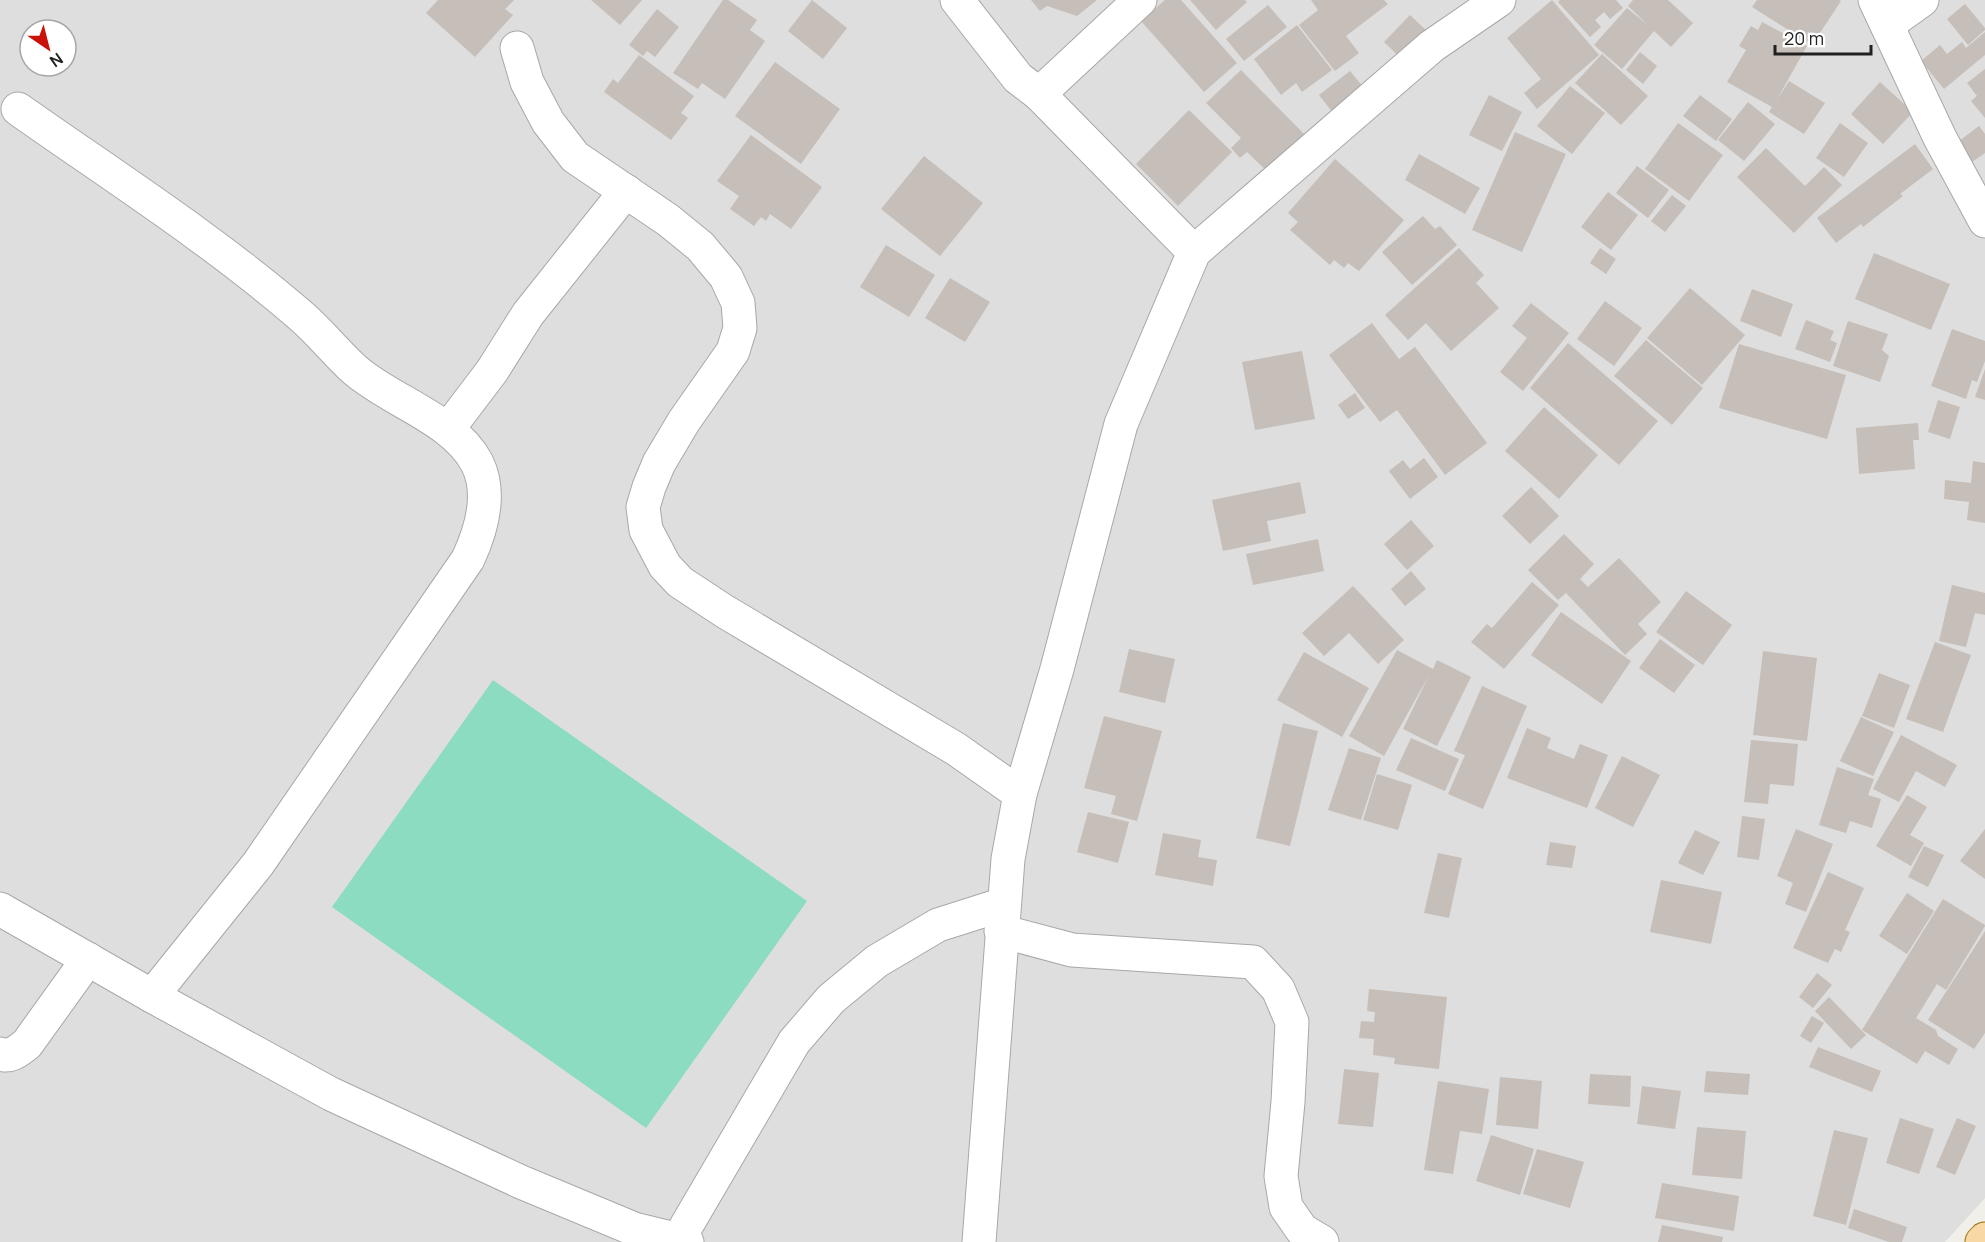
<svg xmlns="http://www.w3.org/2000/svg" width="1985" height="1242" viewBox="0 0 1985 1242" font-family="Manrope,sans-serif">
<style>
.residential{fill:#dfdede;fill-rule:evenodd}
.pitch{fill:#8bdcc0}
.building{fill:#c6beb8}
.lines{fill:none;stroke-linecap:round;stroke-linejoin:round}
.minor-casing{stroke:#a8a8a8;stroke-width:35}
.major-casing{stroke:#986f07;stroke-width:35}
.minor{stroke:#fff;stroke-width:33}
.major{stroke:#f8d9a6;stroke-width:33}
</style>
<rect width="100%" height="100%" fill="#f1efe9"/>
<!-- residential -->
<path class="residential" d="M0,0h1985v1198l-40,44h-1945zM30,30h36v36h-36z"/>
<!-- pitch -->
<polygon class="pitch" points="493,680 807,901 646,1128 332,907"/>
<!-- building -->
<g class="building">
<polygon points="438,0 514,0 505,9 513,15 475,57 426,13"/>
<polygon points="591,0 642,0 620,25"/>
<polygon points="723,0 728,0 757,20 750,30 765,41 725,99 702,83 698,89 673,73"/>
<polygon points="812,0 847,28 823,59 788,31"/>
<polygon points="1031,0 1097,0 1077,16 1047,6 1040,11"/>
<polygon points="1165,0 1181,0 1237,63 1204,92 1141,21"/>
<polygon points="1190,0 1245,0 1247,2 1216,30"/>
<polygon points="1311,0 1384,0 1388,4 1346,36 1359,53 1335,71 1299,25 1318,10"/>
<polygon points="1552,0 1599,55 1537,109 1524,93 1541,79 1507,38"/>
<polygon points="1560,0 1616,0 1623,8 1610,19 1604,12 1595,20 1601,27 1590,37 1558,2"/>
<polygon points="1633,0 1668,0 1693,23 1671,47 1654,31 1622,69 1594,45 1627,8 1649,26 1628,6"/>
<polygon points="1757,0 1839,0 1841,1 1812,45 1752,7"/>
<polygon points="1965,4 1985,28 1985,30 1968,45 1947,19"/>
<polygon points="1268,5 1287,27 1244,61 1226,39"/>
<polygon points="657,9 679,27 655,57 647,51 643,56 629,45"/>
<polygon points="1410,15 1431,35 1405,62 1384,42"/>
<polygon points="1762,22 1807,46 1776,101 1789,81 1825,103 1804,134 1769,112 1772,107 1727,82 1746,50 1739,46 1751,26 1758,30"/>
<polygon points="1297,25 1332,70 1302,92 1296,83 1281,95 1254,59"/>
<polygon points="1985,32 1985,55 1944,89 1921,61 1940,45 1947,54 1962,42 1966,48"/>
<polygon points="1640,52 1657,66 1643,84 1626,70"/>
<polygon points="1602,54 1648,96 1621,125 1575,83"/>
<polygon points="639,55 694,96 681,113 688,118 671,140 604,92 613,79 618,83"/>
<polygon points="775,62 840,109 801,164 735,116"/>
<polygon points="1985,69 1985,118 1971,101 1977,96 1967,83"/>
<polygon points="1241,70 1309,139 1272,176 1247,152 1240,158 1231,148 1241,138 1206,103"/>
<polygon points="1350,71 1369,94 1337,118 1319,95"/>
<polygon points="1880,82 1913,112 1883,144 1851,114"/>
<polygon points="1570,86 1605,113 1572,154 1537,126"/>
<polygon points="1489,95 1522,112 1502,151 1469,135"/>
<polygon points="1700,95 1732,119 1716,141 1683,116"/>
<polygon points="1748,102 1775,124 1744,161 1718,140"/>
<polygon points="1189,110 1232,152 1178,206 1136,164"/>
<polygon points="1678,123 1723,155 1689,201 1645,169"/>
<polygon points="1840,123 1868,143 1844,177 1816,158"/>
<polygon points="1979,126 1985,134 1985,153 1969,164 1955,144"/>
<polygon points="1515,132 1566,154 1522,252 1472,230"/>
<polygon points="751,135 822,187 791,229 770,214 766,221 761,217 754,226 730,209 739,196 717,181"/>
<polygon points="1915,144 1933,169 1900,194 1903,196 1863,227 1861,224 1836,243 1817,218"/>
<polygon points="1766,148 1805,186 1824,167 1842,185 1794,233 1737,177"/>
<polygon points="1419,154 1480,188 1465,214 1405,180"/>
<polygon points="924,156 983,203 940,256 881,209"/>
<polygon points="1335,159 1404,220 1359,271 1348,263 1344,268 1334,260 1330,265 1290,230 1298,222 1288,213"/>
<polygon points="1637,166 1669,190 1648,218 1616,193"/>
<polygon points="1608,192 1638,215 1611,250 1581,227"/>
<polygon points="1672,195 1686,206 1665,232 1651,221"/>
<polygon points="1423,216 1435,229 1440,226 1457,245 1412,285 1382,252"/>
<polygon points="886,245 935,275 909,317 860,287"/>
<polygon points="1459,248 1484,275 1476,283 1499,308 1451,351 1426,323 1408,340 1385,315"/>
<polygon points="1600,248 1616,259 1606,274 1590,263"/>
<polygon points="1874,253 1950,284 1931,330 1855,299"/>
<polygon points="950,278 990,302 965,342 925,318"/>
<polygon points="1690,288 1745,335 1702,385 1647,338"/>
<polygon points="1752,289 1793,304 1781,337 1740,321"/>
<polygon points="1605,301 1642,328 1614,366 1577,339"/>
<polygon points="1531,303 1569,333 1523,391 1500,372 1527,338 1512,326"/>
<polygon points="1806,320 1834,331 1830,340 1837,343 1830,362 1795,349"/>
<polygon points="1848,321 1888,334 1882,350 1889,356 1880,382 1833,366"/>
<polygon points="1372,323 1399,359 1415,347 1487,443 1445,475 1397,410 1380,422 1329,355"/>
<polygon points="1952,329 1985,341 1985,361 1977,382 1972,380 1966,399 1931,386"/>
<polygon points="1646,340 1703,388 1672,425 1614,376"/>
<polygon points="1568,343 1658,421 1619,465 1530,388"/>
<polygon points="1739,344 1846,375 1827,439 1719,408"/>
<polygon points="1302,351 1315,419 1255,430 1242,362"/>
<polygon points="1985,369 1985,400 1975,397"/>
<polygon points="1355,393 1365,408 1348,419 1338,405"/>
<polygon points="1938,400 1960,407 1950,439 1928,432"/>
<polygon points="1544,407 1598,455 1559,499 1505,451"/>
<polygon points="1918,423 1919,440 1913,440 1915,469 1859,474 1856,428"/>
<polygon points="1424,458 1438,477 1410,499 1389,471 1403,460 1410,469"/>
<polygon points="1973,461 1985,463 1985,523 1967,520 1969,502 1944,499 1945,480 1971,483"/>
<polygon points="1300,482 1306,513 1267,521 1271,541 1223,551 1212,500"/>
<polygon points="1531,487 1559,516 1530,544 1502,516"/>
<polygon points="1411,520 1434,546 1407,570 1384,544"/>
<polygon points="1564,534 1594,564 1580,579 1588,587 1619,558 1661,602 1638,624 1647,634 1625,655 1566,593 1558,600 1528,570"/>
<polygon points="1318,539 1324,571 1253,585 1246,554"/>
<polygon points="1411,571 1426,589 1405,606 1391,589"/>
<polygon points="1532,582 1559,605 1504,669 1471,642 1487,624 1492,628"/>
<polygon points="1952,585 1985,593 1985,615 1975,613 1966,647 1939,641"/>
<polygon points="1353,586 1404,640 1378,664 1349,633 1324,656 1302,633"/>
<polygon points="1686,591 1732,625 1703,665 1656,632"/>
<polygon points="1561,612 1631,661 1602,704 1531,655"/>
<polygon points="1660,639 1695,665 1674,693 1639,668"/>
<polygon points="1935,642 1971,655 1943,732 1906,719"/>
<polygon points="1129,649 1175,659 1165,703 1119,692"/>
<polygon points="1397,650 1433,669 1437,660 1471,677 1437,746 1403,729 1429,675 1384,756 1349,736"/>
<polygon points="1763,651 1817,658 1807,741 1753,735"/>
<polygon points="1304,652 1369,688 1342,737 1277,700"/>
<polygon points="1879,673 1910,685 1894,728 1862,716"/>
<polygon points="1482,686 1527,706 1483,809 1448,794 1465,755 1454,751"/>
<polygon points="1104,716 1162,731 1137,821 1111,814 1116,796 1084,788"/>
<polygon points="1861,717 1894,732 1873,776 1840,761"/>
<polygon points="1283,723 1318,731 1290,846 1256,838"/>
<polygon points="1527,728 1551,738 1547,748 1574,759 1580,744 1608,755 1587,808 1507,778"/>
<polygon points="1901,735 1957,765 1945,787 1916,771 1899,802 1873,789"/>
<polygon points="1411,738 1459,759 1445,791 1396,770"/>
<polygon points="1751,740 1798,744 1794,786 1770,784 1768,804 1744,802"/>
<polygon points="1349,748 1381,758 1361,820 1328,810"/>
<polygon points="1622,756 1660,775 1633,827 1595,808"/>
<polygon points="1837,767 1874,779 1868,795 1881,799 1872,828 1850,821 1846,833 1819,825"/>
<polygon points="1377,774 1412,785 1398,830 1363,820"/>
<polygon points="1907,795 1927,807 1910,835 1924,843 1911,866 1876,846"/>
<polygon points="1088,812 1129,822 1118,863 1077,852"/>
<polygon points="1742,816 1765,819 1759,860 1737,857"/>
<polygon points="1796,829 1833,844 1806,912 1785,904 1793,883 1777,876"/>
<polygon points="1985,829 1985,879 1960,861"/>
<polygon points="1695,830 1720,842 1703,875 1678,863"/>
<polygon points="1163,833 1201,840 1198,857 1217,860 1213,886 1155,875"/>
<polygon points="1550,842 1576,846 1572,868 1546,865"/>
<polygon points="1924,846 1944,855 1928,887 1908,877"/>
<polygon points="1438,853 1462,858 1449,918 1424,913"/>
<polygon points="1828,872 1864,888 1845,930 1850,932 1841,952 1835,949 1828,963 1793,948"/>
<polygon points="1661,880 1722,892 1711,944 1650,932"/>
<polygon points="1907,893 1934,911 1907,954 1879,936"/>
<polygon points="1943,899 1985,925 1985,926 1946,990 1937,984 1916,1018 1936,1030 1938,1036 1958,1049 1949,1065 1925,1051 1917,1064 1862,1030"/>
<polygon points="1985,931 1985,1033 1974,1049 1928,1020"/>
<polygon points="1817,973 1832,985 1813,1008 1799,997"/>
<polygon points="1369,989 1447,997 1439,1069 1394,1064 1395,1058 1373,1055 1374,1039 1359,1038 1361,1021 1374,1022 1375,1012 1367,1011"/>
<polygon points="1829,997 1866,1035 1851,1049 1815,1011"/>
<polygon points="1812,1016 1824,1023 1811,1043 1800,1036"/>
<polygon points="1818,1047 1881,1071 1872,1092 1809,1067"/>
<polygon points="1344,1069 1379,1073 1373,1127 1338,1124"/>
<polygon points="1706,1071 1750,1074 1748,1095 1704,1092"/>
<polygon points="1590,1074 1631,1076 1630,1107 1588,1104"/>
<polygon points="1500,1077 1542,1081 1538,1129 1496,1125"/>
<polygon points="1438,1081 1489,1089 1482,1134 1460,1131 1453,1174 1424,1170"/>
<polygon points="1642,1086 1681,1091 1675,1129 1637,1124"/>
<polygon points="1900,1118 1934,1129 1919,1174 1886,1163"/>
<polygon points="1957,1118 1976,1126 1955,1175 1936,1167"/>
<polygon points="1697,1127 1746,1131 1742,1179 1692,1175"/>
<polygon points="1834,1130 1868,1138 1846,1225 1813,1216"/>
<polygon points="1491,1135 1534,1149 1520,1195 1476,1181"/>
<polygon points="1537,1149 1584,1162 1570,1208 1523,1194"/>
<polygon points="1662,1183 1739,1196 1734,1231 1655,1218"/>
<polygon points="1854,1209 1907,1227 1902,1242 1889,1242 1848,1228"/>
<polygon points="1662,1225 1723,1237 1722,1242 1658,1242"/>
</g>
<g class="lines">
<!-- minor casing -->
<g class="minor-casing">
<g id="minor">
<polyline points="957,0 1018,78 1039,94 1194,252"/>
<polyline points="1875,0 1940,138 1985,221"/>
<polyline points="1887,25 1922,0"/>
<polyline points="517,48 527,82 548,122 575,157 668,220 700,246 726,277 738,303 740,328 733,351 684,421 659,463 649,487 643,507 646,530 665,566 680,582 724,611 956,749 1020,794"/>
<polyline points="1039,94 1140,0"/>
<path d="M18,109c95,67 194,130 282,206 20,17 36,38 55,55 37,32 99,49 122,93 15,30 4,68 -9,96l-210,305 -106,132"/>
<polyline points="448,429 492,371 528,314 626,191"/>
<polyline points="0,909 152,996 331,1094 521,1182 634,1229 687,1242"/>
<polyline points="1001,931 1072,950 1253,962 1278,989 1292,1022 1288,1102 1281,1176 1286,1207 1302,1230 1322,1242"/>
<path d="M0,1054c11,4 19,-4 27,-10l61,-85"/>
<polyline points="678,1240 794,1042 831,999 877,961 938,925 1004,904"/>
<polyline points="979,1242 1008,859 1020,794 1057,669 1121,424 1194,252 1432,46 1499,0"/>
</g>
</g>
<!-- major casing -->
<g class="major-casing">
<polyline id="major" points="1982,1242 1985,1239"/>
</g>
<!-- minor -->
<use href="#minor" class="minor"/>
<!-- major -->
<use href="#major" class="major"/>
</g>
<!-- north arrow -->
<g transform="translate(48 48) rotate(145)"><circle r="28" fill="#ffffff" stroke="#a6a6a6" stroke-width="1.5"/>
<path d="M0-4.5L10 22L0 15L-10 22Z" fill="#ca1209"/>
<text y="-9" font-size="16" font-weight="bold" text-anchor="middle" fill="#212121">N</text>
</g>
<!-- scale -->
<path d="M1775 45v9h96v-9" fill="none" stroke="#212121" stroke-width="3"/>
<text x="1784" y="45" font-size="18" fill="#212121" stroke="#ffffff" stroke-width="4.5" paint-order="stroke">20 m</text>
</svg>
